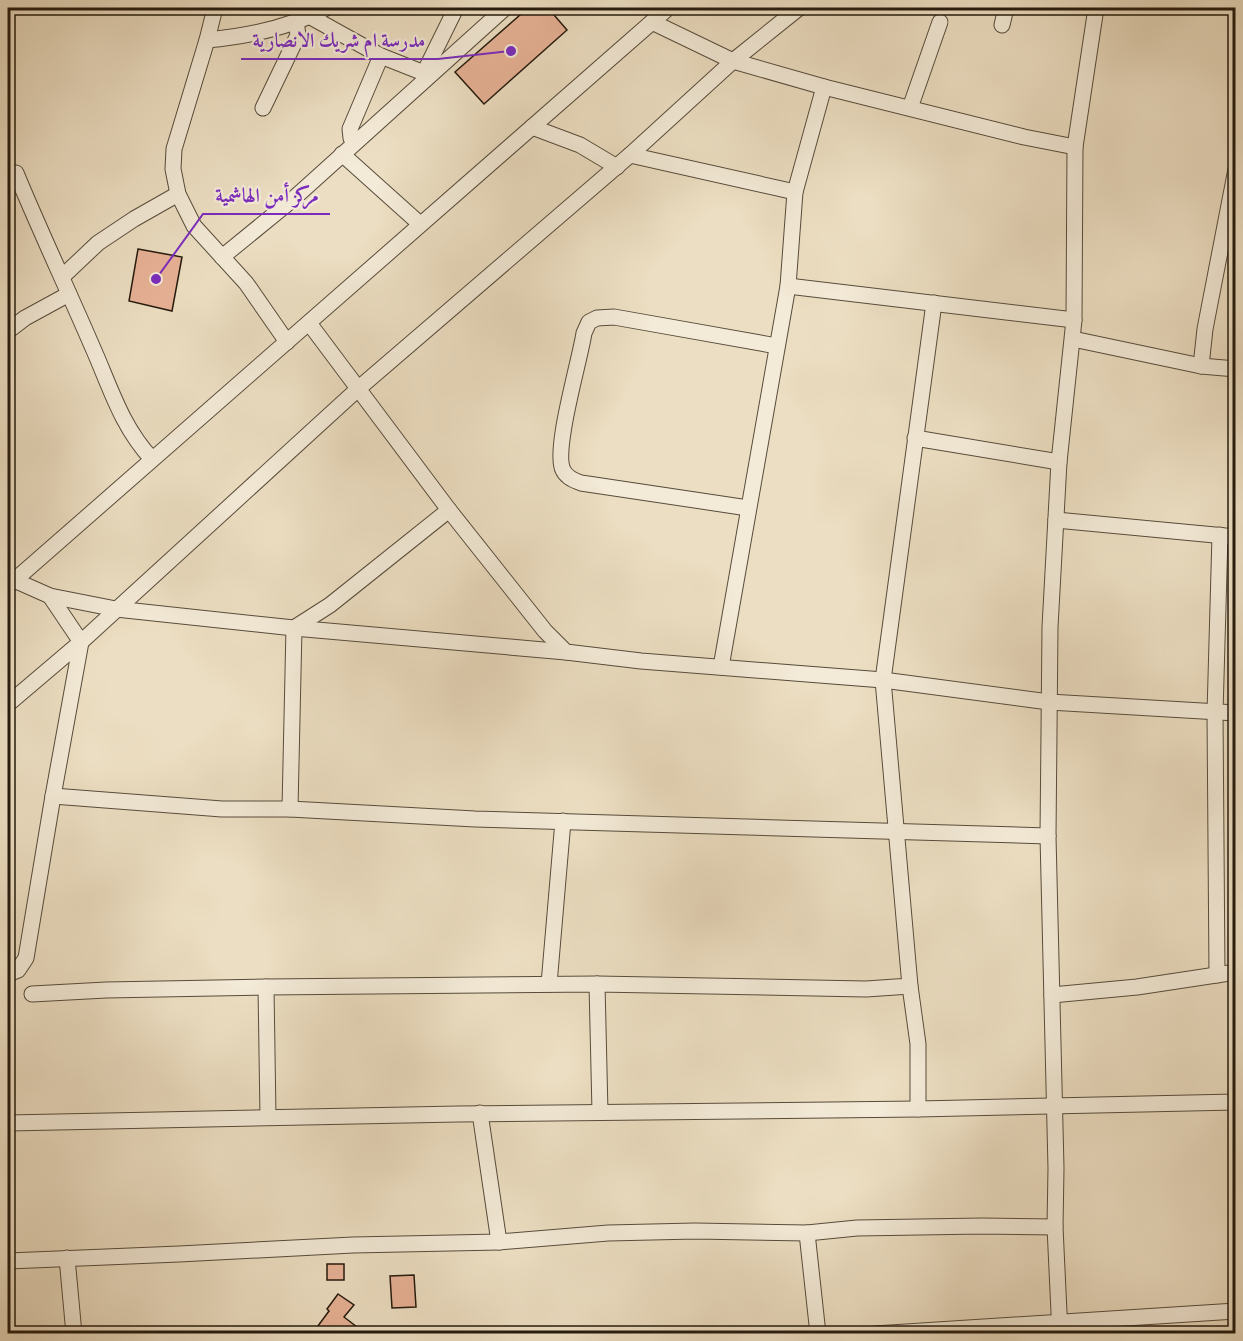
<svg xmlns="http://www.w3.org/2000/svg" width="1243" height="1341" viewBox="0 0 1243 1341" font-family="'IM FELL DW Pica',Amiri,serif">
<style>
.building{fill:#e7b296;stroke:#251b0e;stroke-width:1.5}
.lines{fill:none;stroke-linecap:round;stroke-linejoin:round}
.minor-casing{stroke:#574c3b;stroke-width:17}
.minor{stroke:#f3ead7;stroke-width:15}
.leader{fill:none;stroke:#7b2cbf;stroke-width:2}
.callout-dot{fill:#7b2cbf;stroke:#f3ead7;stroke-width:2}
.callout-label{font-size:20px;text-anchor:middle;font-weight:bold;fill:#7b2cbf;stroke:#f3ead7;stroke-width:4.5;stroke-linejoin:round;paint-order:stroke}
</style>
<rect width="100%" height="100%" fill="#ecdec2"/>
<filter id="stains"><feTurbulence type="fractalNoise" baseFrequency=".00333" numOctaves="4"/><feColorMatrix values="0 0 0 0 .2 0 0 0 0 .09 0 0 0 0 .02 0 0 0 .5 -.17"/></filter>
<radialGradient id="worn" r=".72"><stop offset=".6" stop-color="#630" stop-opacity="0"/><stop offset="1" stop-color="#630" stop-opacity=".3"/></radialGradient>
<!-- building -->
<g class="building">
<polygon points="528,8 548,8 567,30 484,104 455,72"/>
<polygon points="138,249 182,257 172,311 129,301"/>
<rect x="327" y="1264" width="17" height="16"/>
<polygon points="414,1275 416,1307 392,1308 390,1276"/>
<polygon points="338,1294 354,1305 344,1317 366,1334 312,1334 329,1311 327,1309"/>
</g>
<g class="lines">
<!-- minor casing -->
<g class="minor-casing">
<g id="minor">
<polyline points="215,8 207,40 174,149 173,169 178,194 194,226 246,283 287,342"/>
<polyline points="309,16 381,56 429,75"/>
<polyline points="652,22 733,61 824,87 1024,137 1075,147"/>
<polyline points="1002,25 1006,8"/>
<path d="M207,40c42,-4 83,-12 119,-32"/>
<polyline points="424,73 456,8"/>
<polyline points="263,108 298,35 296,21"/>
<polyline points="910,108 940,22"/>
<polyline points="532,127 580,145 617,167"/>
<polyline points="357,141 351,138 350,129 381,56"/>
<polyline points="342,154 420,224"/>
<polyline points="630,155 795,192"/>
<path d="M16,173c24,58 51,115 76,173 18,40 29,80 60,113"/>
<polyline points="222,257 292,200 505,8"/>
<polyline points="62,277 98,243 134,219 178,194"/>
<polyline points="788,286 1074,320"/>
<polyline points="309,323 449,510 545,631 566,652 641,661 883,680 1049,702 1236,713"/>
<polyline points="8,331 25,318 69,294"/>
<polyline points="1073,339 1201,366 1236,369"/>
<polyline points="1201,366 1205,329 1236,169"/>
<polyline points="915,438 1059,462"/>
<path d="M748,508l-167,-25c-6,-2 -15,-6 -18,-13 -10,-20 17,-110 21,-137l5,-11 8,-4 17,-1 163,29"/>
<polyline points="1056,520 1236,537"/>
<polyline points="14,580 50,596 116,609 294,628 566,652"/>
<polyline points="8,586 668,8"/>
<polyline points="721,667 788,286 795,192 824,87"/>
<polyline points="8,704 81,642 359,388 630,155 733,61 799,8"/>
<polyline points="53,796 222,809 290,809 475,819 1048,836"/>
<polyline points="290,809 294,628 330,605 449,510"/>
<polyline points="8,974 18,970 26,958 53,796 81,642 50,596"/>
<polyline points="1217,975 1215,713 1220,535"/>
<polyline points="549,984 563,821"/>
<polyline points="597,984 600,1112"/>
<polyline points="910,986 918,1044 918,1109"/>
<polyline points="32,994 106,990 266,987"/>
<polyline points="1052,995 1137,987 1236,972"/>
<polyline points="480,1113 499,1242"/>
<polyline points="268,1117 266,987 597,984 866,989 910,986 883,680 934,303"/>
<polyline points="8,1123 458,1114 918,1109 1236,1102"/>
<polyline points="807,1233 818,1334"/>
<polyline points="67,1258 74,1334"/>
<polyline points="8,1261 179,1254 353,1245 499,1242 608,1233 695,1231 807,1233 857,1228 982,1226 1055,1227"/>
<polyline points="875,1334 1236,1311"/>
<polyline points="1060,1334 1055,1227 1056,1168 1048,836 1050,627 1059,462 1074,320 1075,147 1096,8"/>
</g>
</g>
<!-- minor -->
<use href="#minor" class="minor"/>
</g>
<!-- callouts -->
<path class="leader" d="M511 51L438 59H241M156 279L203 214H330"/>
<g class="callout-dot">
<circle cx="511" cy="51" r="6"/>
<circle cx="156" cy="279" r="6"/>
</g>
<g class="callout-label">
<text x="339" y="47">مدرسة ام شريك الانصارية</text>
<text x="267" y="202">مركز أمن الهاشمية</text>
</g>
<!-- margin -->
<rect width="1243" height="1341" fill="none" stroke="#ecdec2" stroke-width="30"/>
<rect x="9" y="9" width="1225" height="1323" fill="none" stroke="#251b0e" stroke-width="3"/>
<rect x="15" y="15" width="1213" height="1311" fill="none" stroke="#251b0e" stroke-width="1.5"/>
<rect width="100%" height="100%" filter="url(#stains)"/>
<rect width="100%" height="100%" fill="url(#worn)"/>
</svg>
